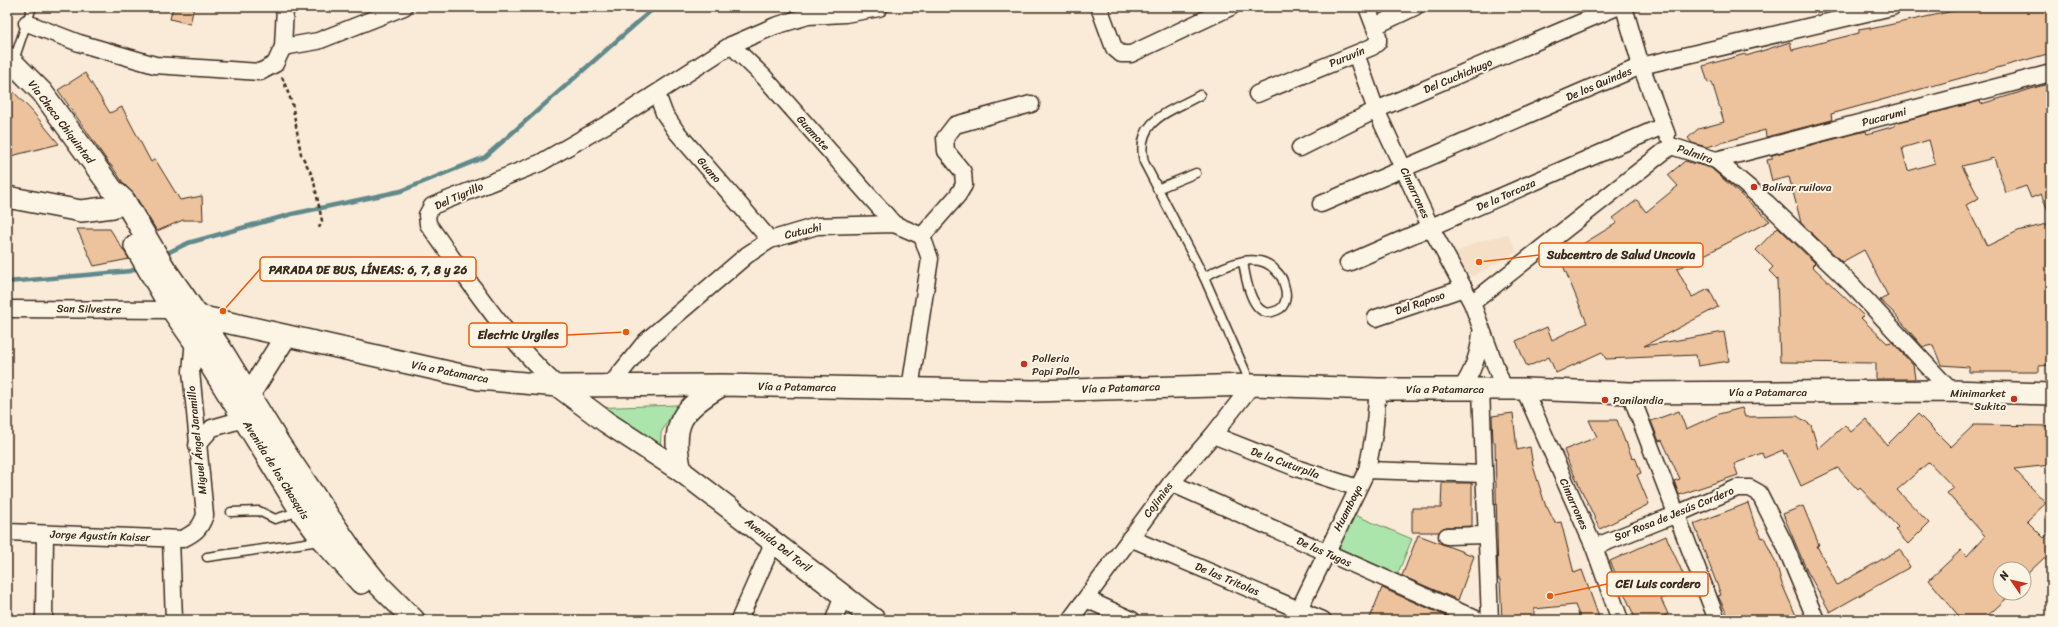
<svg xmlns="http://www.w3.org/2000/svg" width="2058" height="627" viewBox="0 0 2058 627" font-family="Sriracha,sans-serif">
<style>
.built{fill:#f5dfc6}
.green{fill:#abe5ab;stroke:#738864}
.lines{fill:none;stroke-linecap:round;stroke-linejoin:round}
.stream{stroke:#60898c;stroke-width:4.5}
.building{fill:#edc39d;stroke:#3b2a1e;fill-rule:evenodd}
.service-casing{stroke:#3b2a1e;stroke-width:11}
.minor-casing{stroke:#3b2a1e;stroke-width:19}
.tertiary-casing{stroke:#3b2a1e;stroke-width:24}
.path{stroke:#3b2a1e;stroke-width:2.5;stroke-dasharray:4 3;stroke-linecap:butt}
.service{stroke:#fcf5e5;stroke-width:8}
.minor{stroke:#fcf5e5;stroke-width:16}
.tertiary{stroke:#fcf5e5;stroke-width:21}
.poi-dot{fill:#c8321e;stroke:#fcf5e5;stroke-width:1.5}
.labels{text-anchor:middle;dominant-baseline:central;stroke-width:4;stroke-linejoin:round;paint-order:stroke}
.street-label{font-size:11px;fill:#3b2a1e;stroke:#fcf5e5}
.poi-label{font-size:11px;fill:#3b2a1e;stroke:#fcf5e5;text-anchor:start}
.leader{fill:none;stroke:#e8590c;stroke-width:1.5}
.callout-dot{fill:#e8590c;stroke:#fcf5e5;stroke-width:1.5}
.callout{fill:#fcf5e5;stroke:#e8590c;stroke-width:1.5}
.callout-label{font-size:12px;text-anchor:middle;font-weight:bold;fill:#3b2a1e}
</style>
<rect width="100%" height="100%" fill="#f9ebd7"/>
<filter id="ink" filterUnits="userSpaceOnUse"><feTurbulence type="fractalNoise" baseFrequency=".025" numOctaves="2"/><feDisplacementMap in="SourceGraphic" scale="8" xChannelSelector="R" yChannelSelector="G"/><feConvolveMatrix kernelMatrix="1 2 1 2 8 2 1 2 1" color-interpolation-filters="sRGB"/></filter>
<g filter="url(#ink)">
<!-- built -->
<polygon class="built" points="1508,234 1517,252 1473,276 1466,274 1462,271 1454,254 1477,242"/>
<!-- green -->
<g class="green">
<polygon points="677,405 661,433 660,452 590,408"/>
<polygon points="1350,513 1412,539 1396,578 1334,552"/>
</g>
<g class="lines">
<!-- stream -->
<g class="stream">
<polyline points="163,255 188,243 292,214 401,191 485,157 655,7"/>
<polyline points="7,282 131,271 140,266"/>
</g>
</g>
<!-- building -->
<g class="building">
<polygon points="173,7 194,7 190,24 170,19"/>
<polygon points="1972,7 2051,7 2051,53 1831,114 1832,120 1766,137 1765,130 1707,147 1692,143 1688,138 1698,129 1724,122 1712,82 1708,83 1703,66 1745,54 1746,56 1790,42 1792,50 1859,33 1859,29 1870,27 1870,29"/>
<polygon points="85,73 110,113 122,107 151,162 155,159 180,200 202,196 203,220 183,220 157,231 134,194 124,184 111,165 110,165 58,90"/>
<path d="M2051,83v134l-10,-23 -10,4 -5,-12 -20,7 -12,-35 -32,8 17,32 -13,7 21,41 31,-15 33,-8v142l-12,1v6h-70v-5l-28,-2 -8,-20 -10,2 -30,-35 -13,-12 8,-4 -24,-46 -22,12 -41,-39 -4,-16 1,-1 -1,1 -8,-30 -17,4 -5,-21 5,-1v-4l94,-24 1,3 28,-8v-3l85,-22 1,3zM1929,140l6,23 -27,8 -6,-23z"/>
<polygon points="7,85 32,111 59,144 7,157"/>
<polygon points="1685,161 1711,168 1770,221 1677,269 1692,297 1709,289 1718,307 1644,346 1724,332 1729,361 1698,366 1696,355 1606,359 1602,352 1556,373 1549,357 1527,367 1516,341 1547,327 1552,340 1587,323 1560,258 1617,223 1613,218 1637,200 1646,212 1678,186 1668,175"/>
<polygon points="1778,227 1815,263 1812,266 1864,316 1861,318 1887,343 1892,342 1913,365 1915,379 1876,379 1876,363 1780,362 1777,279 1769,271 1773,267 1756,250"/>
<polygon points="77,229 110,229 129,259 94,266"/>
<polygon points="1742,408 1745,417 1797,416 1811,425 1818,449 1845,425 1851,432 1866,419 1887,445 1918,414 1951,447 1974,425 2051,426 2051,465 2014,469 2046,503 2027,521 2044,538 2051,531 2051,565 2044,558 2024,577 2024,569 2000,569 2000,593 2006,599 1983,620 1962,620 1929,580 1961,550 1967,556 1985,536 1947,493 1954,488 1929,462 1897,490 1929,523 1908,544 1895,530 1898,527 1860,488 1858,490 1838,468 1801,486 1786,453 1784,454 1783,450 1764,458 1762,453 1734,464 1738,475 1679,495 1674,481 1680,479 1662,440 1659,441 1651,421 1679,411 1686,429 1719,414"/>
<polygon points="1513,413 1517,450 1530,447 1533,466 1546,507 1547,507 1555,523 1561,522 1574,573 1582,570 1600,620 1581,620 1575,605 1534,609 1534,620 1502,620 1500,579 1498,579 1495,442 1493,442 1492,416"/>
<polygon points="1589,420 1617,420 1625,442 1626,442 1632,458 1635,457 1641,473 1637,475 1649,504 1600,529 1570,466 1564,450 1597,437"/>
<polygon points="1442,483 1472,483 1472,526 1446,527 1439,532 1412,532 1412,508 1441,508"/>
<polygon points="1748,503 1754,522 1762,538 1764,537 1777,566 1782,584 1798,620 1730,620 1718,596 1721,595 1694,524"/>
<polygon points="1803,506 1819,545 1817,546 1837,585 1900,549 1910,567 1830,612 1807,571 1783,514"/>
<polygon points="1418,535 1474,556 1458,600 1402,576"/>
<polygon points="1666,536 1689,587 1661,599 1668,614 1664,616 1666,620 1636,620 1610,561"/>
<polygon points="1382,588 1450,618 1449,620 1369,620"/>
</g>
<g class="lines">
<!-- service casing -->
<g class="service-casing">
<g id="service">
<polyline points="13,63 32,7"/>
<path d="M1200,95c-29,17 -66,24 -56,67l60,115 47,107"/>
<polyline points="1157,189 1196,173"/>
<path d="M1204,277c20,-11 54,-28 72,-6 3,3 6,6 7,10 2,8 5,15 1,23 -2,5 -8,7 -12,8 -21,5 -27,-37 -29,-51"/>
<polyline points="231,512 259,511 275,519 300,511"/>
<polyline points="207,557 320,541"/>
</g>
</g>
<!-- minor casing -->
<g class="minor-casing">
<g id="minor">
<polyline points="1099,7 1114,48 1121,54 1131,54 1231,7"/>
<polyline points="1624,7 1641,66 1667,135"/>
<polyline points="27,23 79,43 155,65 260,72 275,64 283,47 285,7"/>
<polyline points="1375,26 1415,7"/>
<polyline points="731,45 764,77 894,224"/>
<polyline points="283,47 318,41 404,7"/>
<polyline points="1356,54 1376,110 1431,228 1472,303 1504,389"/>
<polyline points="657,94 664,113 676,131 770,240"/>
<polyline points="1257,94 1372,47 1378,42 1378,36 1367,7"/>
<polyline points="1671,146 1716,160 1767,203 1852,285 1951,391"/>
<polyline points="1300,148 1376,110 1617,7"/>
<polyline points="1716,160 2051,73"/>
<polyline points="1321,204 1641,66 1892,7"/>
<polyline points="922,236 958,195 964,185 963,172 946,151 945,138 955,125 1031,104"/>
<polyline points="1348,263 1663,126"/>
<polyline points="1472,303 1671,146"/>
<polyline points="7,309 172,310"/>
<polyline points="1376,318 1464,288"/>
<path d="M558,386c-52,-47 -90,-106 -130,-162l-1,-9 5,-9 108,-43 78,-45 113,-73 44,-19 33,-10 37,-2 34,-6"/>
<polyline points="609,387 646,341 747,255 770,240 817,226 894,224 922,236 930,259 910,389"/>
<path d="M1461,389c12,-17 18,-34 20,-56"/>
<polyline points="1481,389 1490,620"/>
<polyline points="1524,389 1594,547 1620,620"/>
<polyline points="1630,393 1717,620"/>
<polyline points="1213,435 1299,469 1358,488"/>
<polyline points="197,445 212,428 244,419"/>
<polyline points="1367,470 1484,474"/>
<polyline points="1171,483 1478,620"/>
<path d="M7,532l175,7c13,-6 18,-10 23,-24l-14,-144 3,-31 3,-2"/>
<polyline points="1447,536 1486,535"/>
<polyline points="1130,538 1323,620"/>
<polyline points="171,539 174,620"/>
<polyline points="1594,547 1677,514 1737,488 1750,488 1759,493 1784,543 1816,620"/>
<polyline points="1086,599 1132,620"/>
<polyline points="44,620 45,534"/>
<polyline points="739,620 774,541"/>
<polyline points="834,620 843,595"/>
<polyline points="1070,620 1171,483 1213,435 1252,385"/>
<polyline points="1294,620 1367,470 1374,434 1378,389"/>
</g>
</g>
<!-- tertiary casing -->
<g class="tertiary-casing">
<g id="tertiary">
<polyline points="7,57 42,92 112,189 124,200 165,269 221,349 280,445 355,555 379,585 414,620"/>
<polyline points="7,197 81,211 113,207"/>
<polyline points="135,246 172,310 209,363 300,510 323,541 361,583"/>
<polyline points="172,310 479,379 558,386 723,385 1033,391 1252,385 1378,389 1524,389 1630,393 1951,391 2051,394"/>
<polyline points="558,386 606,422 681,471 875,620"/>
<polyline points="249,395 286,336"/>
<path d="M681,471c-11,-47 0,-62 40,-85"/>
</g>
</g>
<!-- path -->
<polyline class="path" points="282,77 292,103 301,154 313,177 322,221 318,230"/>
<!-- service -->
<use href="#service" class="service"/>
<!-- minor -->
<use href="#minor" class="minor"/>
<!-- tertiary -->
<use href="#tertiary" class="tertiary"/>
</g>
</g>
<!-- markers -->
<g class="poi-dot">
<circle cx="1754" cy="187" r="4"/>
<circle cx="1024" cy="364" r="4"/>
<circle cx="2014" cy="399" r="4"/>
<circle cx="1605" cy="400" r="4"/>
</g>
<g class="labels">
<!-- street labels -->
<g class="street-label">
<text transform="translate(1347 57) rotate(-22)">Puruvín</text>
<text transform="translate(1458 76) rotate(-23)">Del Cuchichugo</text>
<text transform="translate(1599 84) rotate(-23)">De los Quindes</text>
<text transform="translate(1884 117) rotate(-15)">Pucarumi</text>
<text transform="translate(61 122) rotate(53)">Via Checa Chiquintad</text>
<text transform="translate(813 133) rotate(48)">Guamote</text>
<text transform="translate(1695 154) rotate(19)">Palmira</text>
<text transform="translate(709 170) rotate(49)">Guano</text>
<text transform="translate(1415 193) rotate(65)">Cimarrones</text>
<text transform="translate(1506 195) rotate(-24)">De la Torcaza</text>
<text transform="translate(459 196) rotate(-24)">Del Tigrillo</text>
<text transform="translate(803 231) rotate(-13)">Cutuchi</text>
<text transform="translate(1420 303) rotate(-19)">Del Raposo</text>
<text transform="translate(89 309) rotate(1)">San Silvestre</text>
<text transform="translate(450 372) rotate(11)">Vía a Patamarca</text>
<text transform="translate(797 387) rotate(1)">Vía a Patamarca</text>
<text transform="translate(1121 388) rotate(-2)">Vía a Patamarca</text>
<text x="1445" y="389">Vía a Patamarca</text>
<text x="1768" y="392">Vía a Patamarca</text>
<text transform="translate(197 440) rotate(-96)">Miguel Ángel Jaramillo</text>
<text transform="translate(1285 463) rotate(20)">De la Cuturpila</text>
<text transform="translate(276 470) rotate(58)">Avenida de los Chasquis</text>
<text transform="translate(1158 500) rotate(-53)">Cojimìes</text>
<text transform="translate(1574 504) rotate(66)">Cimarrones</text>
<text transform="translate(1348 508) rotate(-63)">Huamboya</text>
<text transform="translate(1674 514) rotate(-22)">Sor Rosa de Jesús Cordero</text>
<text transform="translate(100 536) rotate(2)">Jorge Agustín Kaiser</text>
<text transform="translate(778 545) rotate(38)">Avenida Del Toril</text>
<text transform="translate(1324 552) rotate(24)">De las Tugas</text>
<text transform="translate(1227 579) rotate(23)">De las Tritolas</text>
</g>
<!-- poi labels -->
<g class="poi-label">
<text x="1762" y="187">Bolívar ruilova</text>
<text x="1032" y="358">Polleria<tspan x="1032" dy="13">Papi Pollo</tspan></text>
<text x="2006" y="393" text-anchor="end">Minimarket<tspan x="2006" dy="13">Sukita</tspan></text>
<text x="1613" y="400">Panilandia</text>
</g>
</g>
<!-- callouts -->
<path class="leader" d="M1479 262L1539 255M223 311L260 269M626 332L567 335M1550 596L1607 584"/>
<g class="callout-dot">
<circle cx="1479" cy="262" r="4"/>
<circle cx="223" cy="311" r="4"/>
<circle cx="626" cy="332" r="4"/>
<circle cx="1550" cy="596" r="4"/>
</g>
<g class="callout">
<rect x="1539" y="243" width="164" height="24" rx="4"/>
<rect x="260" y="257" width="216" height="24" rx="4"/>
<rect x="469" y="323" width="98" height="24" rx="4"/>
<rect x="1607" y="572" width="101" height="24" rx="4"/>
</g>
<g class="callout-label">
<text x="1621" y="259">Subcentro de Salud Uncovia</text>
<text x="368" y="274">PARADA DE BUS, LÍNEAS: 6, 7, 8 y 26</text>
<text x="518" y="339">Electric Urgiles</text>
<text x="1658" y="588">CEI Luis cordero</text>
</g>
<!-- margin -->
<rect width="2058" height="627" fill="none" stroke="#fcf5e5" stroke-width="24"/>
<rect x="12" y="12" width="2034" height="603" fill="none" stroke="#3b2a1e" stroke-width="1.5" filter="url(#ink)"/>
<!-- north arrow -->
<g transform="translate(2012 581) rotate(304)"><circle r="19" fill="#fcf5e5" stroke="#afa495"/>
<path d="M0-3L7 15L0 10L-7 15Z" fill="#c8321e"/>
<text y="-6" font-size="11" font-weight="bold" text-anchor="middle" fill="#3b2a1e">N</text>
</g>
</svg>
